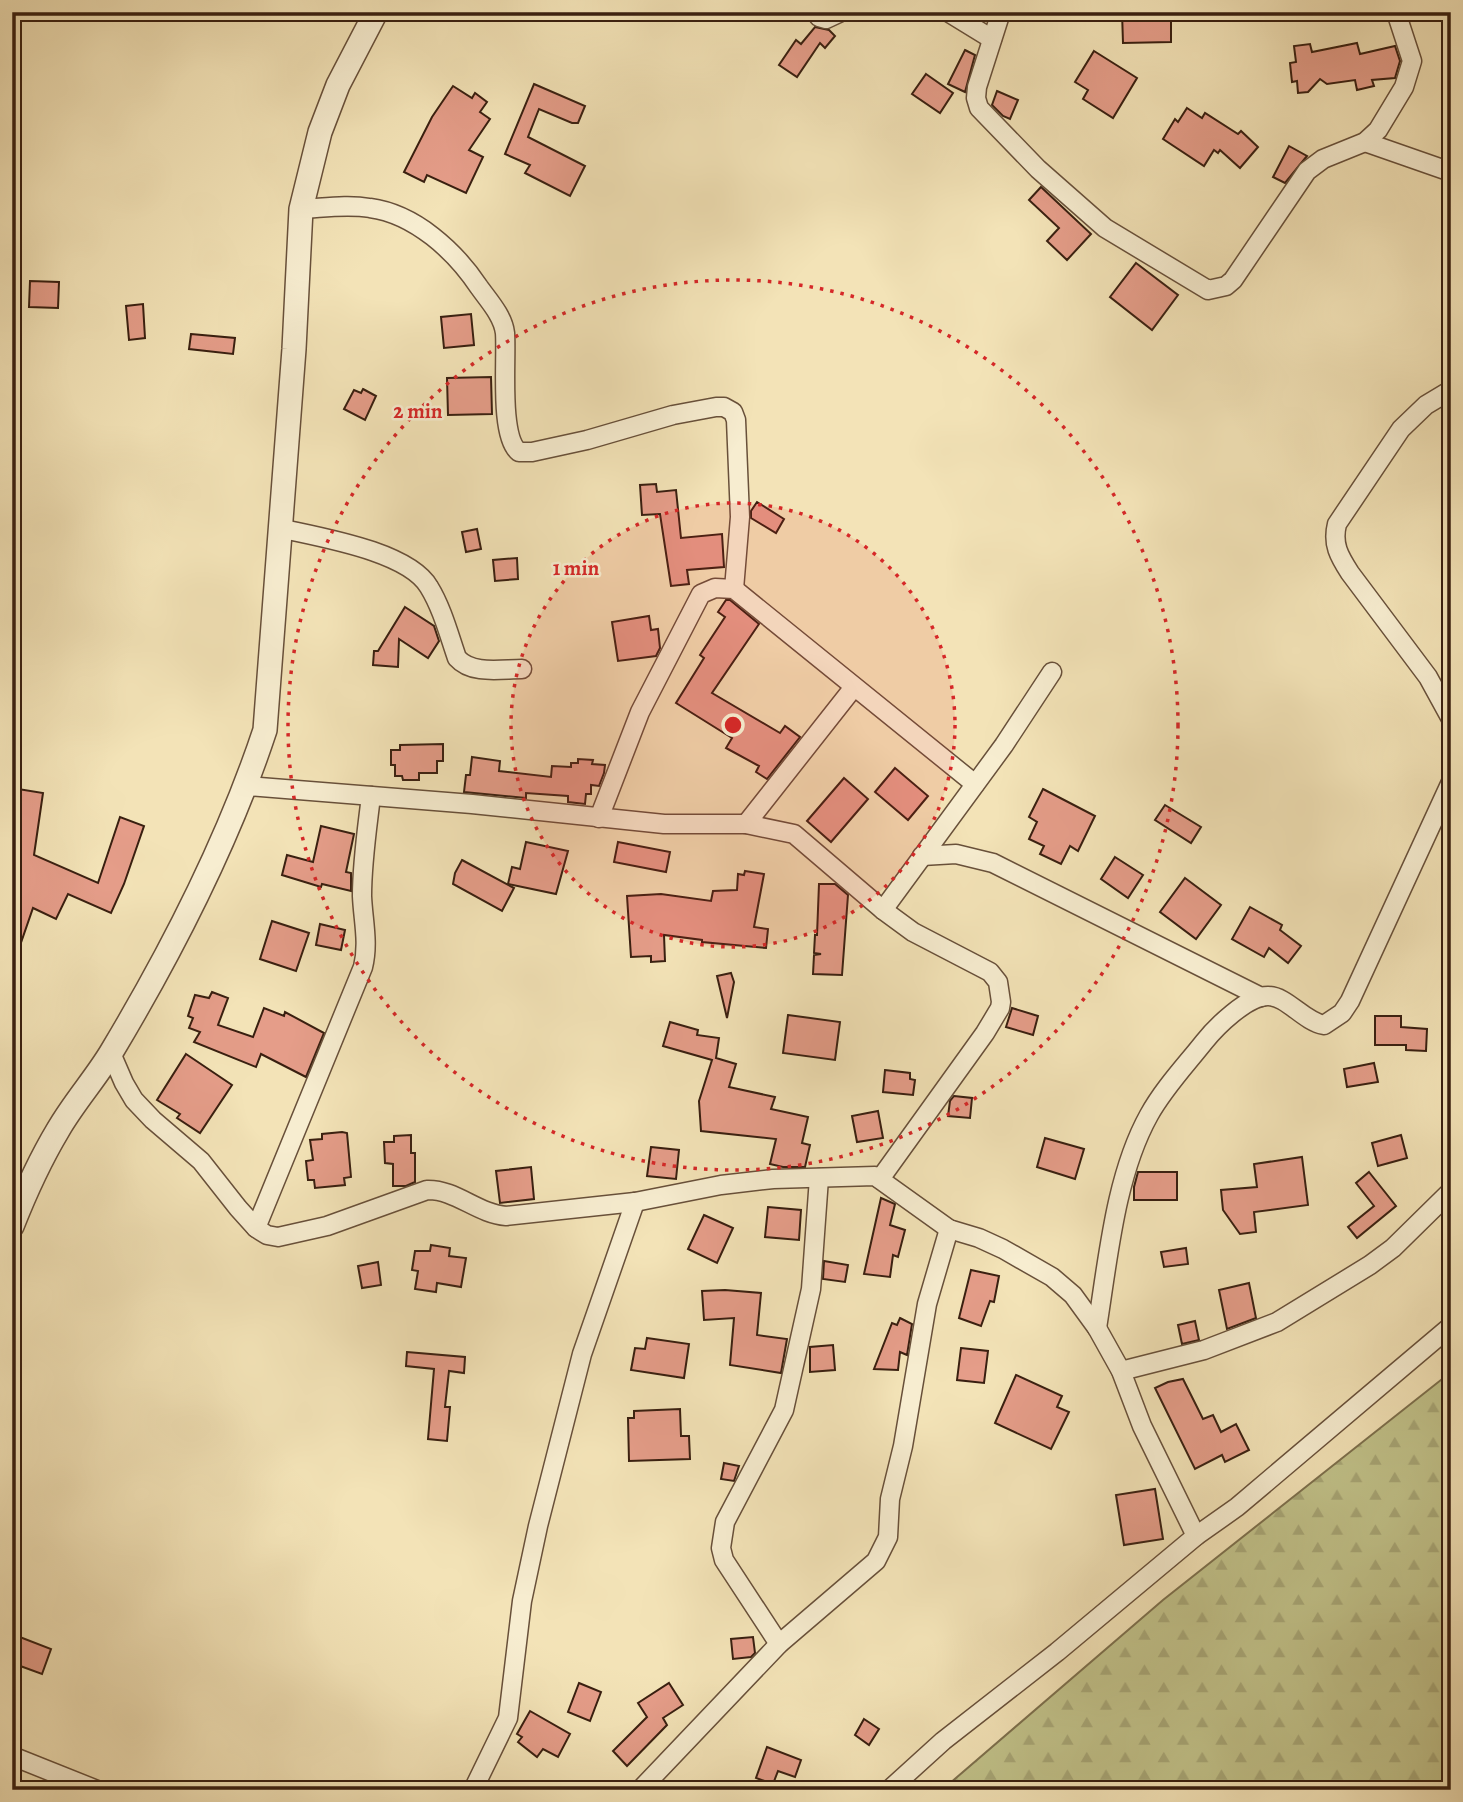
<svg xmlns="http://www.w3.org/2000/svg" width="1463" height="1802" viewBox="0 0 1463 1802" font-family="Alegreya,serif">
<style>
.forest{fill:url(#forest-firs);stroke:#7d704d;stroke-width:2}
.building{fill:#e59d89;stroke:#391f10;stroke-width:2}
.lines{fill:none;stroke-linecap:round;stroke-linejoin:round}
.minor-casing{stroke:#68503a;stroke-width:21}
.tertiary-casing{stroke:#68503a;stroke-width:26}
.minor{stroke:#f7edd0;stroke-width:18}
.tertiary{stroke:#f7edd0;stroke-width:23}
.ring{fill:none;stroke:#d62828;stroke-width:3.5;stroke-dasharray:3.5 7}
.centre{fill:#d62828;stroke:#f7edd0;stroke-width:3.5}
.ring-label{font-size:21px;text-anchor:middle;font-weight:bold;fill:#d62828;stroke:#f7edd0;stroke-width:5;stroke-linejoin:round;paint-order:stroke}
</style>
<defs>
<pattern id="forest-firs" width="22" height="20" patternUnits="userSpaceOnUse" patternTransform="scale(1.75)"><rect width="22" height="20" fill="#c1c28a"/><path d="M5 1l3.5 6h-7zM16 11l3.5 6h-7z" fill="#a7a676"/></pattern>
</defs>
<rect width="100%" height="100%" fill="#f3e3b7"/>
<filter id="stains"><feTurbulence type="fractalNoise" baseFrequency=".00286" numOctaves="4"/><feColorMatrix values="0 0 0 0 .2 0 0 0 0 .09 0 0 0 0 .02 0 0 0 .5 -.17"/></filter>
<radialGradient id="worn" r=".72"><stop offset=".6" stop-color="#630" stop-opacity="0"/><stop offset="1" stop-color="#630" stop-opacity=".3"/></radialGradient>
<!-- forest -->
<polygon class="forest" points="1451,1372 1451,1790 942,1790 1163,1600"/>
<!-- building -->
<g class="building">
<polygon points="1122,12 1171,12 1171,42 1123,43"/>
<polygon points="815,27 829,30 835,36 825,48 820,43 797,77 779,65 796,40 801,44"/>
<polygon points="1357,43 1360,54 1395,46 1400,61 1395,78 1372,80 1374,86 1357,90 1355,80 1327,84 1320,79 1308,92 1298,93 1297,81 1292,82 1290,63 1296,62 1294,46 1310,44 1312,52"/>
<polygon points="965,50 975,55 965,92 948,84"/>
<polygon points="1094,51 1137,78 1113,118 1083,99 1088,90 1075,82"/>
<polygon points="926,74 953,93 940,113 912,94"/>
<polygon points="534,84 585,106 578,123 572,123 539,109 528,137 585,166 570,196 525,173 530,165 505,154"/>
<polygon points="453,86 472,98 475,93 487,102 480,112 490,119 469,150 483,157 466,193 427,175 424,182 404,172 432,117"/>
<polygon points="997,91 1018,100 1010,119 1003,116 992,105"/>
<polygon points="1187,108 1202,118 1205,113 1238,134 1241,131 1258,147 1240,168 1220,150 1218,153 1214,150 1204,166 1163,139 1175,119 1178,122"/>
<polygon points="1289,146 1307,156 1285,183 1273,177"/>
<polygon points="1041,187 1091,234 1067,260 1047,241 1059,228 1029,200"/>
<polygon points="1136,263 1178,295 1152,330 1110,297"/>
<polygon points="30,281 59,282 58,308 29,307"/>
<polygon points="143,304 145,338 129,340 126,306"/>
<polygon points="471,314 474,345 444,348 441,317"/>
<polygon points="191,334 235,338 233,354 189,349"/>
<polygon points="491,377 492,414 448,415 447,378"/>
<polygon points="363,389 376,396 365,420 344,409 354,390 361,393"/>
<polygon points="656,484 657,492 676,490 681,538 722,534 724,567 687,570 689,584 671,586 660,514 642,515 640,485"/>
<polygon points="757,502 784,519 776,533 751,518 751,511"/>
<polygon points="477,529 481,549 466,552 462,532"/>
<polygon points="517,558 518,579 495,581 493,560"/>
<polygon points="726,600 730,600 759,624 712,693 780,733 785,726 800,737 767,779 756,772 759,766 726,748 732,738 676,703 704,658 700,655 725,617 718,612"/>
<polygon points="405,607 434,626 439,641 428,658 399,639 398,667 373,665 374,651 378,651"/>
<polygon points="649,616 651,630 658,629 660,648 656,656 618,661 612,622"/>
<polygon points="443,744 443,761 437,761 437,773 419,773 419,780 403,780 402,776 395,776 395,765 391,765 391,750 400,750 400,745"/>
<polygon points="472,757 500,761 499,771 551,777 552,766 571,767 571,763 578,763 578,759 593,760 592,764 605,765 604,773 599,786 591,785 591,794 586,794 585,804 568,802 568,796 526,793 526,798 464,792 466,775 470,775"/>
<polygon points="895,768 928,796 908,820 875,792"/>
<polygon points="844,778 868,799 831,842 807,821"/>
<polygon points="12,788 43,793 34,855 98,883 120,817 144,826 124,884 111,913 68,894 56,919 33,908 15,960 12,960"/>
<polygon points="1043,789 1095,816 1078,851 1070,846 1061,864 1040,854 1044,846 1029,839 1037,822 1029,817"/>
<polygon points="1165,805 1201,827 1191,843 1155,820"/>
<polygon points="321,826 354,834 346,872 351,873 351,891 322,884 321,887 282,875 287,855 313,862"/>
<polygon points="526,842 568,851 556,894 508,884 512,867 520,869"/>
<polygon points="618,842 670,852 666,872 614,862"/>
<polygon points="1115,857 1143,875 1128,898 1101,879"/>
<polygon points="462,860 514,888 502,911 453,884 455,873"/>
<polygon points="745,871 764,874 754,927 768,929 766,948 702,942 702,940 664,935 665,961 651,962 651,956 631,957 627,896 661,894 711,901 713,891 737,890 738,874 744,875"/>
<polygon points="1185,878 1221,905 1196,939 1160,912"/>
<polygon points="819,884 835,884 848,895 842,975 813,974 814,955 821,954 814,953 815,935 817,935"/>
<polygon points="1250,907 1282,925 1280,930 1301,946 1288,963 1269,948 1264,957 1232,939"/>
<polygon points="272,921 309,933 296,971 260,959"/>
<polygon points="320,924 345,930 341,950 316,945"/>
<polygon points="731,973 734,982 727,1018 717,976"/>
<polygon points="212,992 228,998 218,1025 253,1037 264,1008 284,1016 285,1012 324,1033 306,1077 261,1054 256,1067 194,1042 200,1032 189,1028 193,1018 188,1016 195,995 209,998"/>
<polygon points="1012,1008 1038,1016 1033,1035 1006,1027"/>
<polygon points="788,1015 840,1022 835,1060 783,1053"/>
<polygon points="1375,1016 1401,1016 1401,1027 1427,1029 1426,1051 1406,1050 1406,1045 1375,1045"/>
<polygon points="670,1022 698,1030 697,1035 719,1038 716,1058 736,1064 729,1087 775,1097 771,1109 808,1117 802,1143 810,1145 805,1167 783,1167 770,1164 776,1139 701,1131 699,1101 712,1060 663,1046"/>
<polygon points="186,1054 232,1085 200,1133 177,1118 180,1114 157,1100"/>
<polygon points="1374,1063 1378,1082 1347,1087 1344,1069"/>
<polygon points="885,1070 910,1073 910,1079 915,1080 913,1095 883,1092"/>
<polygon points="954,1096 972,1098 970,1118 948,1116 950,1101"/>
<polygon points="878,1111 883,1138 857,1142 852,1116"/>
<polygon points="342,1132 347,1133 351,1177 344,1178 345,1185 315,1188 314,1180 308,1180 306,1161 313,1160 310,1140 322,1139 322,1134"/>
<polygon points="411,1135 411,1153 415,1153 415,1182 406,1186 393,1186 393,1164 385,1163 384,1142 394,1142 394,1136"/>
<polygon points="1401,1135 1407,1158 1378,1166 1372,1143"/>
<polygon points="1045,1138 1084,1149 1075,1179 1037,1167"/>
<polygon points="651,1147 679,1150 676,1179 647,1176"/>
<polygon points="1302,1157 1308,1205 1254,1212 1256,1232 1240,1234 1223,1210 1221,1190 1257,1187 1254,1164"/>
<polygon points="531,1167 534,1199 500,1203 496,1171"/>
<polygon points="1138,1172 1177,1172 1177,1200 1134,1200 1134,1187"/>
<polygon points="1369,1172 1396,1206 1357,1238 1348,1227 1374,1206 1356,1183"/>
<polygon points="881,1198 895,1204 890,1225 905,1230 898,1257 893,1255 890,1277 864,1274"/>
<polygon points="768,1207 801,1210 799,1240 765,1237"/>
<polygon points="704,1215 733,1228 717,1263 688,1249"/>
<polygon points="431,1245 450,1248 449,1256 466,1258 461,1287 437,1283 436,1292 415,1289 418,1271 412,1270 415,1251 430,1251"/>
<polygon points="1186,1248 1188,1264 1164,1267 1161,1252"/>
<polygon points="824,1261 848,1265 845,1282 823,1279"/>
<polygon points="378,1262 381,1285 362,1288 358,1266"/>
<polygon points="971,1270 999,1276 994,1302 990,1301 981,1326 959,1318"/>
<polygon points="1249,1283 1256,1318 1227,1329 1219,1290"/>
<polygon points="725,1290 761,1293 757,1335 787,1339 781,1373 730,1365 734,1318 704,1320 702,1291"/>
<polygon points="900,1318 912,1324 907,1355 900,1352 898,1370 874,1369 892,1323 897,1325"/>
<polygon points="1195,1321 1199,1340 1182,1344 1178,1325"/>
<polygon points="647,1338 689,1344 684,1378 631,1370 635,1348 645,1349"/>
<polygon points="833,1345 835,1370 810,1372 810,1347"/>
<polygon points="961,1348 988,1351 984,1383 957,1380"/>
<polygon points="407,1352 465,1357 464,1373 449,1371 445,1407 450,1407 447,1441 428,1439 434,1369 406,1366"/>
<polygon points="1016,1375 1062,1396 1057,1407 1069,1412 1051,1449 995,1423"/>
<polygon points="1183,1379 1203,1419 1213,1415 1221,1432 1236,1424 1249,1450 1225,1462 1222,1455 1195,1469 1155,1388 1168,1382"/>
<polygon points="680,1409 681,1436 689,1436 690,1459 629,1461 628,1418 634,1418 634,1411"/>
<polygon points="724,1463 739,1466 734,1481 721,1479"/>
<polygon points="1155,1489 1163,1539 1124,1545 1116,1495"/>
<polygon points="12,1634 51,1649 42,1674 12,1663"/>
<polygon points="753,1637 755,1653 751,1657 733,1659 731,1639"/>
<polygon points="579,1683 601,1692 590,1721 568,1712"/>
<polygon points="669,1683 683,1705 663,1718 667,1725 627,1766 613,1751 647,1717 638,1703"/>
<polygon points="530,1711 570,1734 558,1757 543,1749 537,1757 518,1742 522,1737 517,1734"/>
<polygon points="864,1719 879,1729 869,1745 855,1735"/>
<polygon points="767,1747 801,1760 795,1777 778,1771 773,1784 756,1778"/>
</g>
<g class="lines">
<!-- minor casing -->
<g class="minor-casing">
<g id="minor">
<polyline points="816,12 819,17 826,19 841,12"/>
<polyline points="948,12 992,39"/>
<polyline points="1001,12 977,87 976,98 979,108 1038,169 1105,228 1208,290 1226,286 1233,280 1307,171 1323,159 1365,142 1378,130 1404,87 1412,61 1396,12"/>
<polyline points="1365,142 1451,172"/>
<path d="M301,209c22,-1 46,-5 69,-1 45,6 85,43 109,79 10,14 24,29 26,46 2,26 -6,104 14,119h13l55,-12 86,-25 43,-8h8l9,5 3,8 4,97 -6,72"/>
<path d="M1451,390l-25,15 -25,24 -64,95c-5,20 2,32 13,49l78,104 23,42"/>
<path d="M279,528c39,9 129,23 150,59 13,21 20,48 28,71 15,17 44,11 65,11"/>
<polyline points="247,786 472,804 664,824 746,824 794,834 883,910 913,932 990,972 998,982 1001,1002 1000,1008 985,1033 880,1179"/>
<polyline points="599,818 640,712 701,594 715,588 734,589 975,784"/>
<polyline points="746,824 854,687"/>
<polyline points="922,856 956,854 993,863 1261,997"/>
<polyline points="883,910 1004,745 1052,672"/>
<path d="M111,1053l13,30 10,17 19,20 48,41 37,47 18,20 11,7 11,2 49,-11 100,-36c28,-1 51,24 79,26l129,-14 86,-17 52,-6 102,-3 74,53 30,9 24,11 49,28 21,18 24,33 24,43 21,55 54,110"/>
<path d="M256,1228l107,-261c6,-24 0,-47 -1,-71 0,-34 5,-66 9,-100"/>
<path d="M1097,1328c11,-68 18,-152 52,-213 15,-27 36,-49 55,-73 12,-15 43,-46 64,-46 19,0 35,25 56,29l18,-12 8,-12 101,-219"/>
<polyline points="1121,1371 1204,1350 1277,1322 1370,1265 1393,1248 1451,1191"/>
<polyline points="779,1644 724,1560 721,1548 725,1522 784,1410 811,1289 819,1178"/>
<polyline points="12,1756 97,1790"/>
<polyline points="473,1790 508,1718 522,1601 538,1526 582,1354 635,1202"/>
<polyline points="640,1790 779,1644 876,1561 888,1537 890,1499 903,1446 927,1304 949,1229"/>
<polyline points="889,1790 943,1741 1057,1652 1196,1536 1237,1507 1451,1326"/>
</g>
</g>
<!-- tertiary casing -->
<g class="tertiary-casing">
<path id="tertiary" d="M12,1226c13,-33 28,-66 46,-96 16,-28 38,-52 54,-79 61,-102 116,-209 153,-321l29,-381 7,-140 19,-77 18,-47 38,-73"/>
</g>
<!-- minor -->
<use href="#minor" class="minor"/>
<!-- tertiary -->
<use href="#tertiary" class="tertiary"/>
</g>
<!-- distance rings -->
<circle cx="733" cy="725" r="222" fill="#d62828" fill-opacity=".12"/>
<g class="ring">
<circle cx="733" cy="725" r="222"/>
<circle cx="733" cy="725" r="445"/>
</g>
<circle cx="733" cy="725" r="10" class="centre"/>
<g class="ring-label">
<text x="418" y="418">2 min</text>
<text x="576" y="575">1 min</text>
</g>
<!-- margin -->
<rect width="1463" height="1802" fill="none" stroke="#f3e3b7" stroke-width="42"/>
<rect x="14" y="14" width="1435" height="1774" fill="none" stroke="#391f10" stroke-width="3.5"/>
<rect x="21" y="21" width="1421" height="1760" fill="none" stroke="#391f10" stroke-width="2"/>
<rect width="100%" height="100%" filter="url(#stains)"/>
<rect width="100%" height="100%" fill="url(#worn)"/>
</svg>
